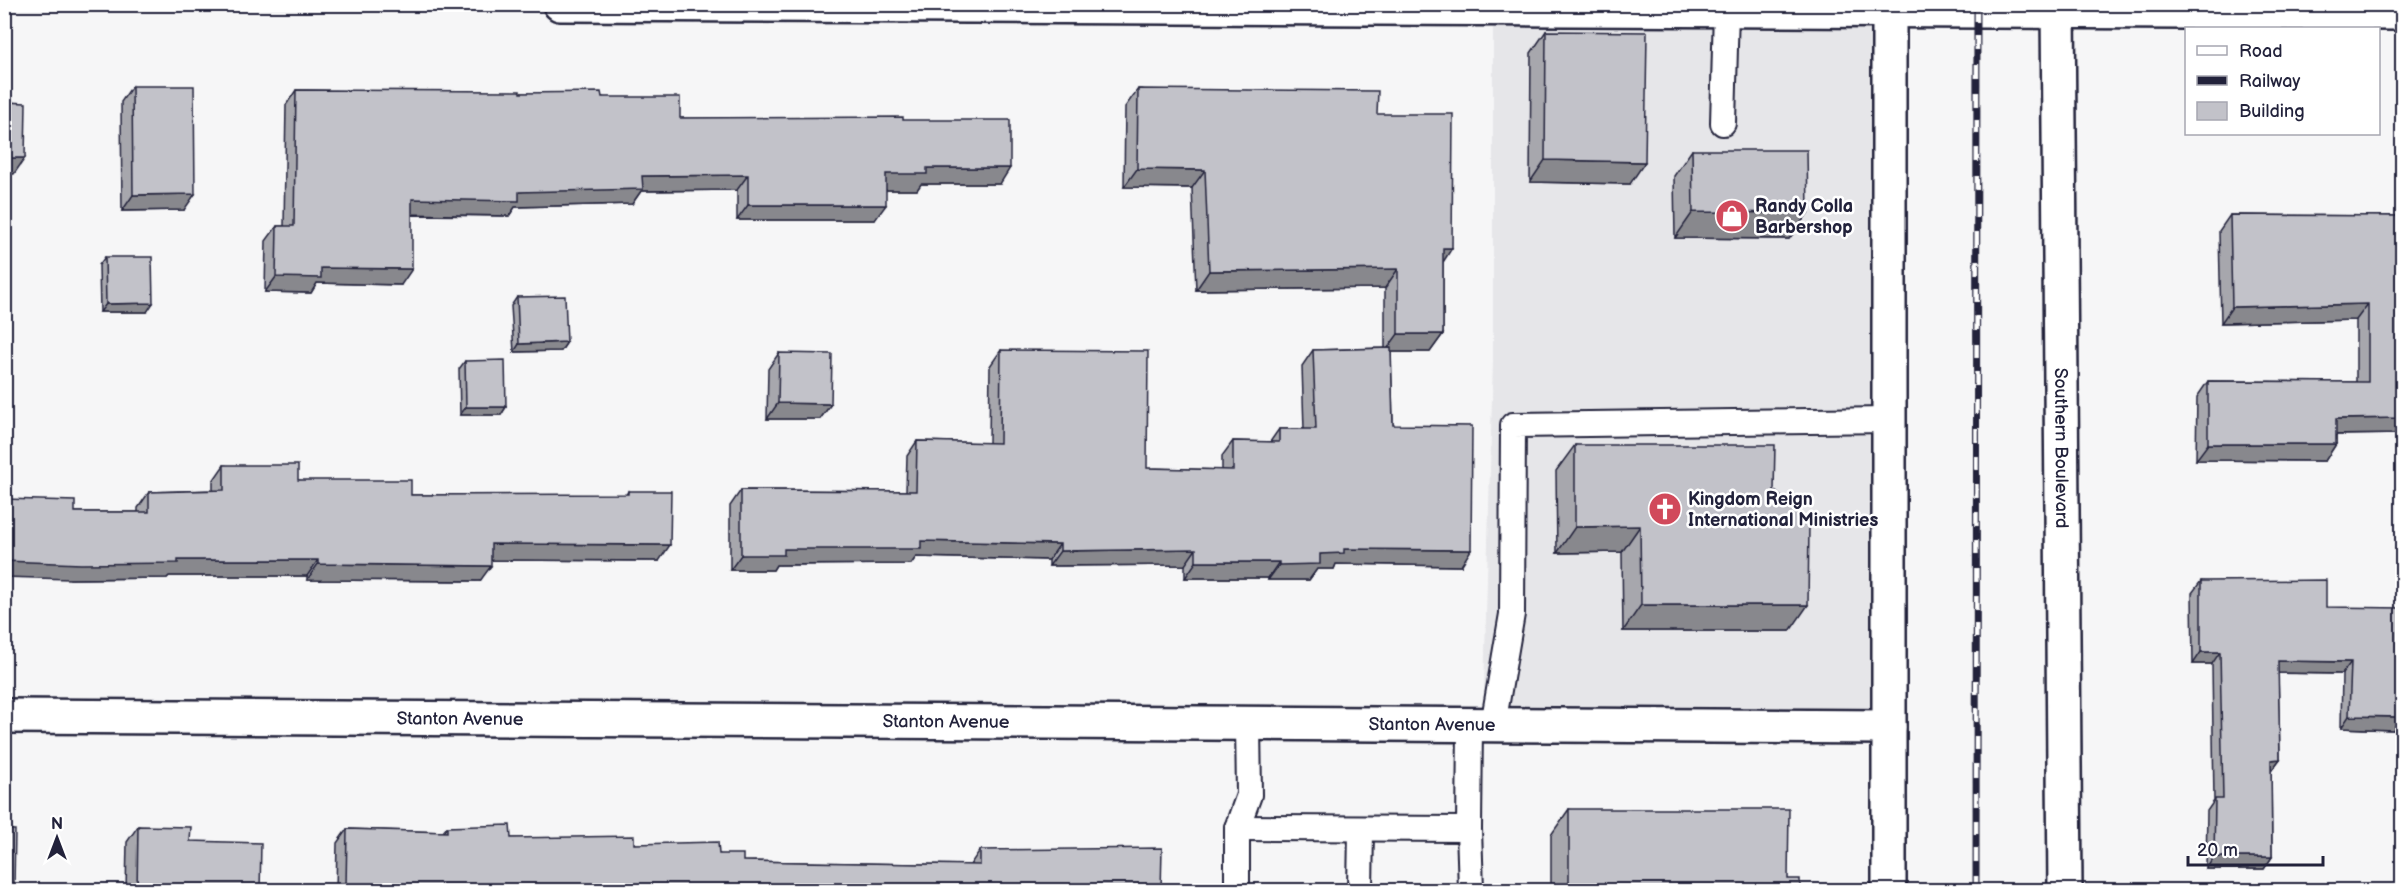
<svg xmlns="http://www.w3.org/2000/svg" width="2407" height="895" viewBox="0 0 2407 895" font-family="'Balsamiq Sans',sans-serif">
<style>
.built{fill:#e6e6e9}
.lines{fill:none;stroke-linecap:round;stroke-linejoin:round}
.service-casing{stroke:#22223b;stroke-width:28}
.minor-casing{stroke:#22223b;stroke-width:38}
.tertiary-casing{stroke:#22223b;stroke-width:38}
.service{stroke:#fff;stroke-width:24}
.minor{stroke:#fff;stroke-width:33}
.tertiary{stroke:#fff;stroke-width:33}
.rail-casing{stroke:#22223b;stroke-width:7}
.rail{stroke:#fff;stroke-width:4.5;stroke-dasharray:14;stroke-linecap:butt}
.wall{fill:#a7a7ad;stroke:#22223b;stroke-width:1.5}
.shaded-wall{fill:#88888d;stroke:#22223b;stroke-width:1.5}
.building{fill:#c2c2c9;stroke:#22223b;stroke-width:1.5}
.labels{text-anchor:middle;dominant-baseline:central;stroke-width:5;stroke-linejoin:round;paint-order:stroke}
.poi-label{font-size:18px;font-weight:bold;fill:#22223b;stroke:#fff;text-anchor:start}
.street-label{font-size:18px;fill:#22223b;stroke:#fff}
</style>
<rect width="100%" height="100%" fill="#f6f6f7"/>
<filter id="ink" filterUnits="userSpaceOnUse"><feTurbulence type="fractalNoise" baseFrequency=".0167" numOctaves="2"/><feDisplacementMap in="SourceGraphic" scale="12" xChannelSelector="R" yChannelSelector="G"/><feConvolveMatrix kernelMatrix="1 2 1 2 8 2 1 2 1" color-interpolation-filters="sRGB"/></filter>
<g filter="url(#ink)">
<!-- built -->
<polygon class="built" points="1889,5 1889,727 1483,725 1493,360 1493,8"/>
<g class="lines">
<!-- service casing -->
<g class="service-casing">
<g id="service">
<polyline points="1723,123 1726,9"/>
<polyline points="1493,725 1512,614 1513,425 1889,420"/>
<polyline points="1237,828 1469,829 1470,725"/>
<polyline points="1469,829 1471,890"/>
<polyline points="1237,890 1237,828 1249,795 1248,724"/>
<polyline points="1360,890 1361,830"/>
</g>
</g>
<!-- minor casing -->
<g class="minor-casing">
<g id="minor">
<path id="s1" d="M4,716l1885,11"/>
</g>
</g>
<!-- tertiary casing -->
<g class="tertiary-casing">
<g id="tertiary">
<polyline points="560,4 2402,13"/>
<polyline points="1889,4 1889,890"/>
<path id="s2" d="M2058,4l7,886"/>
</g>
</g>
<!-- service -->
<use href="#service" class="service"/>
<!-- minor -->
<use href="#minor" class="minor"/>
<!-- tertiary -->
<use href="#tertiary" class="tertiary"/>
<!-- rail casing -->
<g class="rail-casing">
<polyline id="rail" points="1976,890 1977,4"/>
</g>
<!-- rail -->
<use href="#rail" class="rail"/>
</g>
<!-- wall -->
<g class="wall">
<polygon points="1546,31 1630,184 1530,182 1531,53"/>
<polygon points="132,86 184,210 122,211 121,102"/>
<polygon points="1138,89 1377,114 1443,261 1443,334 1430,352 1391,352 1393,425 1461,566 1336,564 1334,569 1317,569 1309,580 1268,580 1268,578 1185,578 1185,565 1049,566 1049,560 916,557 911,564 776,565 773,570 730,570 730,506 741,490 906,491 907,456 917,441 989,443 990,366 1001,350 1147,468 1222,470 1222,456 1233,441 1270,442 1279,429 1304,429 1302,366 1313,350 1385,348 1385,288 1196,290 1192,188 1124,187 1125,107"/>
<polygon points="296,90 520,93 602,97 680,118 903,120 1000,184 921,184 917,190 886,190 875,220 737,220 737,190 641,191 632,204 515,207 509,216 412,215 401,285 317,283 311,293 265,292 266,241 277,226 284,226 286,105"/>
<polygon points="1692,150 1808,213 1789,239 1675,238 1674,176"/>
<polygon points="2230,215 2403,216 2403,434 2336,435 2336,444 2325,461 2196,460 2197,397 2208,381 2356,382 2356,320 2221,323 2219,231"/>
<polygon points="105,257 147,312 100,312 99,265"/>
<polygon points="517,297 567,342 561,351 514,352 511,306"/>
<polygon points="779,353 831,404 820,419 767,419 768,369"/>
<polygon points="465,361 506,407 501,415 460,415 459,369"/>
<polygon points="1575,445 1774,490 1790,631 1623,631 1622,552 1557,553 1556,471"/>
<polygon points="224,465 298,480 411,495 626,495 628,491 659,561 491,560 480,581 307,580 307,576 169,576 167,578 70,579 75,512 138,512 138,508 149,492 213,490 213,481"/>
<polygon points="2201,581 2326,607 2402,675 2393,730 2341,728 2342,674 2278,673 2280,759 2271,771 2272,857 2264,869 2206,869 2207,811 2214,801 2212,664 2193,664 2192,593"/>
<polygon points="1569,809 1788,879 1800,891 1551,891 1551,835"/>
<polygon points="138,826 190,841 260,891 126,891 127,842"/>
<polygon points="447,827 511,838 634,844 719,854 743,861 970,865 980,850 1161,891 336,891 337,843 347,829 443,832"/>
</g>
<!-- shaded-wall -->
<g class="shaded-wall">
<polygon points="4,158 25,158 14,174 4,174"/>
<polygon points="1545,160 1645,162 1630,184 1530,182"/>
<polygon points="927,168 1010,168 1000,184 921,184 917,190 876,190 886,174"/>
<polygon points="1137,169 1205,170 1192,188 1124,187"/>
<polygon points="748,175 737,190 641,191 632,204 515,207 509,216 402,214 412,199 519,192 642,176"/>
<polygon points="195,194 184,210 122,211 133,195"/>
<polygon points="748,205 886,205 875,220 737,220"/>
<polygon points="1693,212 1808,213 1789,239 1675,238"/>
<polygon points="1443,248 1452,248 1440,267"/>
<polygon points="321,268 412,269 401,285 317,283 311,293 265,292 276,277"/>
<polygon points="1398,269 1385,288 1196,290 1209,271"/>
<polygon points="153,303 147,312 100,312 106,304"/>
<polygon points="2368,304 2356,320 2221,323 2232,307"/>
<polygon points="1398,334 1443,334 1430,352 1385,352"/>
<polygon points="567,342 561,351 514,352 519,344"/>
<polygon points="778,403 831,404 820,419 767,419"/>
<polygon points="466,407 506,407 501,415 460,415"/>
<polygon points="2403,418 2403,434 2325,435 2336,419"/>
<polygon points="2208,444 2336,444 2325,461 2196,460"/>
<polygon points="1640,526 1622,552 1557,553 1575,527"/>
<polygon points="921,541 1060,544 1049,560 916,557 911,564 776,565 773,570 730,570 741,555 784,549"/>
<polygon points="491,544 670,545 659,561 480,560"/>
<polygon points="1196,549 1185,565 1049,566 1060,551"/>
<polygon points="1344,549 1471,550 1461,566 1336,564 1334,569 1317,569 1309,580 1268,580 1279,565 1320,554"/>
<polygon points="178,560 318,560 307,576 169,576 167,578 70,579 4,577 4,561"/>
<polygon points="1196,562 1279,562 1268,578 1185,578"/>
<polygon points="318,564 491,566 480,581 307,580"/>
<polygon points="1641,605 1808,605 1790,631 1623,631"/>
<polygon points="2201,652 2220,652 2212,664 2193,664"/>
<polygon points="2278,661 2351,662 2342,674 2270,673"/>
<polygon points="2349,716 2401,717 2393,730 2341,728"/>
<polygon points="2280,759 2271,771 2271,760"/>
<polygon points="2214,857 2272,857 2264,869 2206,869"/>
<polygon points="4,886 14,886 11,891 4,891"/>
<polygon points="346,887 410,889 409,891 344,891"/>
</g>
<!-- building -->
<g class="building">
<polygon points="1546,31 1647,32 1645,162 1545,160"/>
<polygon points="132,86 194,86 195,194 133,195"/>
<polygon points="1138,89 1378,91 1377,114 1453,114 1452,248 1443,248 1443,334 1398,334 1398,269 1209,271 1205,170 1137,169"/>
<polygon points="4,90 6,90 6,102 26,103 25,158 4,158"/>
<polygon points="296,90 520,91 520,93 601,92 602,97 680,97 680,118 903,117 903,120 1010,120 1010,168 927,168 927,174 886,174 886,205 748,205 748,175 642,176 643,189 519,192 519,201 412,199 412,269 321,268 321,278 276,277 277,226 294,226"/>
<polygon points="1692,150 1807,150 1808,213 1693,212"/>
<polygon points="2230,215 2403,216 2403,418 2336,419 2336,444 2208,444 2208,381 2368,382 2368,304 2232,307"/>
<polygon points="105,257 152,257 153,303 106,304"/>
<polygon points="565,296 567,342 519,344 517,297"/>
<polygon points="1391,348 1393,425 1472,426 1471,550 1344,549 1344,553 1320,554 1320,564 1279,565 1279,562 1196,562 1196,549 1060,551 1060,544 921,541 921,549 784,549 784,555 741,555 741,490 916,491 917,441 1000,443 1001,350 1148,351 1147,468 1233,470 1233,441 1279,442 1279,429 1316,429 1313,350"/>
<polygon points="779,353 832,354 831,404 778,403"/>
<polygon points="505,360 506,407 466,407 465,361"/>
<polygon points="1575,445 1775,445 1774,490 1809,524 1808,605 1641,605 1640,526 1575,527"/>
<polygon points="224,465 298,465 298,480 411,480 411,495 628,494 628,491 671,491 670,545 491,544 491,566 318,564 318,560 178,560 178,563 81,564 4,561 4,499 75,501 75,512 149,512 149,492 224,490"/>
<polygon points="2326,580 2326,607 2403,608 2401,717 2349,716 2351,662 2278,661 2280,759 2271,760 2272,857 2214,857 2215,799 2223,799 2220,652 2201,652 2201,581"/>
<polygon points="1569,809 1789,809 1788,879 1800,879 1800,891 1569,891"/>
<polygon points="510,825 511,838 634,836 634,844 718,842 719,854 743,854 743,861 980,865 980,850 1162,848 1161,891 410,891 410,889 346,887 347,829 447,832 447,827"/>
<polygon points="138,826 191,827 190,841 261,843 260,891 137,891"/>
<polygon points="4,830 15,830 14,886 4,886"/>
</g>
</g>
<!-- icons -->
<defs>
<g id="shop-disc" transform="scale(1.725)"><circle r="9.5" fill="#d1495b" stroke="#fff"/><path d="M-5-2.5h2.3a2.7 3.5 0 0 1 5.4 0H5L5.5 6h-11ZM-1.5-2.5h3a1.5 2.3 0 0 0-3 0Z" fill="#fff"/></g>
<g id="church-disc" transform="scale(1.725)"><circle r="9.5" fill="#d1495b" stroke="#fff"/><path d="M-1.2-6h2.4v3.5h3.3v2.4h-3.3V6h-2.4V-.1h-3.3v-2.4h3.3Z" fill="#fff"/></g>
</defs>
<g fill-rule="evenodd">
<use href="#shop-disc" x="1732" y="216"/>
<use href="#church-disc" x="1665" y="509"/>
</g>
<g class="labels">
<!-- poi labels -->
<g class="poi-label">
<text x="1755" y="206">Randy Colla<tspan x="1755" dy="21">Barbershop</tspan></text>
<text x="1688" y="499">Kingdom Reign<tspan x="1688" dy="21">International Ministries</tspan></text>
</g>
<!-- street labels -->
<g class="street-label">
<text stroke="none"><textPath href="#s2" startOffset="444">Southern Boulevard</textPath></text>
<text stroke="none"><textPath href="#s1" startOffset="456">Stanton Avenue</textPath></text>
<text stroke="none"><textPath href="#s1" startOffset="942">Stanton Avenue</textPath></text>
<text stroke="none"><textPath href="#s1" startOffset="1428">Stanton Avenue</textPath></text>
</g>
</g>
<!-- margin -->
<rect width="2407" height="895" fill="none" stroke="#fff" stroke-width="24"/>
<rect x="12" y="12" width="2383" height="871" fill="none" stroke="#22223b" stroke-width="2" filter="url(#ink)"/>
<!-- legend -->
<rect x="2185" y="27" width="195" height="108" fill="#ffffff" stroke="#a7a7b1" stroke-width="1.5"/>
<rect x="2197" y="46" width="30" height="9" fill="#ffffff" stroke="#a7a7b1" stroke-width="1.5"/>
<text x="2239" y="57" font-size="18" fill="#22223b">Road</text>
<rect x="2197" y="76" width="30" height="9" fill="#22223b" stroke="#a7a7b1" stroke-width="1.5"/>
<text x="2239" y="87" font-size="18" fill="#22223b">Railway</text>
<rect x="2197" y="102" width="30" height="18" fill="#c2c2c9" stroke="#a7a7b1" stroke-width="1.5"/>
<text x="2239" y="117" font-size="18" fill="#22223b">Building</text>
<!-- north arrow -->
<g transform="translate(57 838)" stroke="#ffffff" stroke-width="4.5" paint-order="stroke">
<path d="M0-4.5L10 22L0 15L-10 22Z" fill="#22223b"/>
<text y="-9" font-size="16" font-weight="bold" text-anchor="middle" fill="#22223b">N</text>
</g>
<!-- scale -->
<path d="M2188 856v9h135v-9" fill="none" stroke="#22223b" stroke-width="3"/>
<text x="2197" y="856" font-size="18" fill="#22223b" stroke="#ffffff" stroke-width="4.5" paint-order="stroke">20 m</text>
</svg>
